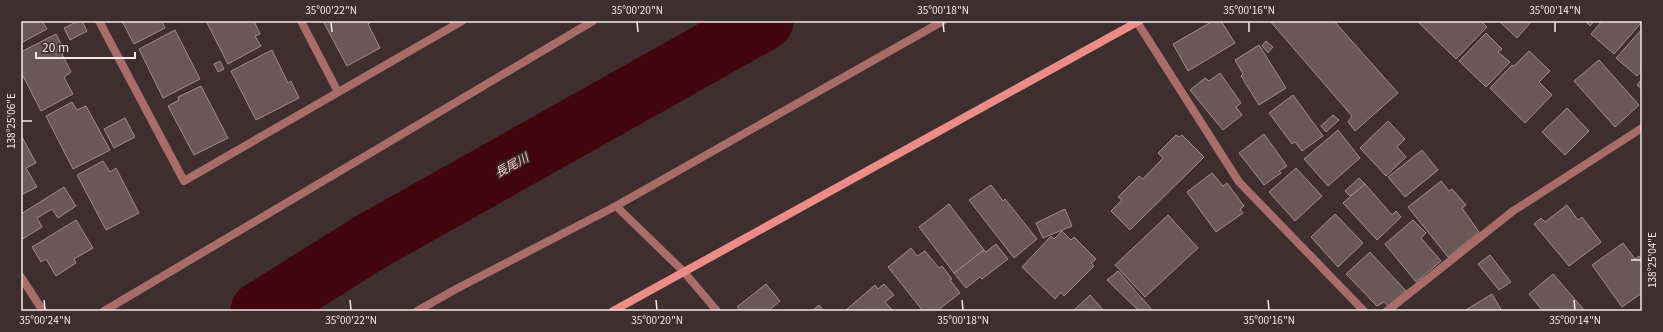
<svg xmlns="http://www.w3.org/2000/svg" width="1663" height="332" viewBox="0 0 1663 332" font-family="Georgia,'Noto Sans JP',serif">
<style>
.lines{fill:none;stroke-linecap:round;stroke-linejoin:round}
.river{stroke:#41050b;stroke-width:59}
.building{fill:#6a5857;stroke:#a08c8b}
.street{stroke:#a86d6a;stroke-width:8}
.secondary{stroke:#eb8c89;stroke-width:8}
.ticks{fill:none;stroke:#f5eae9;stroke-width:1.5}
.labels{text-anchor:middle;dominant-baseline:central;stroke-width:3.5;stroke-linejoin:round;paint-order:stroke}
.water-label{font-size:12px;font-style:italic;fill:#fac9c6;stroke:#3e2e2d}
.neatline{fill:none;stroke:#f5eae9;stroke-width:1.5}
.ticks-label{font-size:10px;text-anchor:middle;fill:#f5eae9}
</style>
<rect width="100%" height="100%" fill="#3e2e2d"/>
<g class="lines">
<!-- river -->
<polyline class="river" points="260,311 372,241 764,21"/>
</g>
<!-- building -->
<g class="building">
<polygon points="21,21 42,21 47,29 21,43"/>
<polygon points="78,21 82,21 87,31 70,40 64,28"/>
<polygon points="122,21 162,21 165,28 134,44"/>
<polygon points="206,21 254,21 260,34 255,36 261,46 228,64"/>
<polygon points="323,21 373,21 368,24 380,48 347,66"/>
<polygon points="1213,21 1221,21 1235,43 1188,71 1173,44"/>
<polygon points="1270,21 1334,21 1398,93 1355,131 1348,122 1352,116"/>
<polygon points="1417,21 1481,21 1487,27 1456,59"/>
<polygon points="1499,21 1532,21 1517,38"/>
<polygon points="1585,21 1594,21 1590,26"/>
<polygon points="1602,21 1642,21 1642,22 1614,54 1591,34"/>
<polygon points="1642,29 1642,70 1637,76 1616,58"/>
<polygon points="175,30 200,79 163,98 139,49"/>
<polygon points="1486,33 1502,49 1498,52 1510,62 1486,87 1459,61"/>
<polygon points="56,34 65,52 62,54 71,72 64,77 73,94 41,111 21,72 21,52"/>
<polygon points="1266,41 1273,47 1268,53 1262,46"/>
<polygon points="1259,45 1286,88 1259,105 1241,76 1243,74 1235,60"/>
<polygon points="272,50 288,83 291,81 299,98 256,120 231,71"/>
<polygon points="1529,51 1550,71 1539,82 1552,95 1525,123 1490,88 1512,65 1514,66"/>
<polygon points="1599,60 1639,105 1615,127 1574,81"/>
<polygon points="220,61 224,69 218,72 214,64"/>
<polygon points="1220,73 1241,103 1236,107 1242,115 1223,130 1190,90 1205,78 1209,81"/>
<polygon points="1642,79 1642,89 1637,85"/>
<polygon points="201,86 228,138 194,155 168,106 179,100 178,97"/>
<polygon points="1293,95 1323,136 1302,151 1295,142 1292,144 1269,113"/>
<polygon points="72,102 77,110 86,106 110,150 73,169 46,116"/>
<polygon points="1567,108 1589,131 1565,155 1542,132"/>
<polygon points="1333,115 1339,120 1326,132 1321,126"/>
<polygon points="125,118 135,137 114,148 104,129"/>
<polygon points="1388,121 1405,139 1397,147 1406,157 1386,176 1360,148"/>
<polygon points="1338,130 1360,158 1328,186 1304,159"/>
<polygon points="1264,134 1287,166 1279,171 1281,173 1264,185 1239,153"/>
<polygon points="1176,135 1179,137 1182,135 1204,157 1130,230 1111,211 1122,200 1118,197 1139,176 1143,179 1163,158 1158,153"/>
<polygon points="22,137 36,163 26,168 37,187 21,195 21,138"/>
<polygon points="1422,150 1438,170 1405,197 1388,177"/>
<polygon points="103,161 110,172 116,168 139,213 106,230 77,175"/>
<polygon points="1296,168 1322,196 1295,221 1269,192"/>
<polygon points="1212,173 1223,186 1227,183 1244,206 1240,209 1243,213 1216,232 1187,192"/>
<polygon points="1359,178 1365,184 1350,196 1345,191"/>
<polygon points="1441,181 1449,191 1452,189 1466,205 1462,208 1479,232 1448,257 1408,207"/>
<polygon points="1365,184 1392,215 1396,211 1401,217 1377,240 1343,203"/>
<polygon points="991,185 1003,201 1005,199 1037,239 1014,258 969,200"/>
<polygon points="64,187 76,206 58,218 52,209 37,218 42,227 21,240 21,214"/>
<polygon points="949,204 984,250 954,273 919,227"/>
<polygon points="1567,205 1578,220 1582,217 1601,242 1569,266 1534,224 1541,218 1545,222"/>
<polygon points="1065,209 1072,226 1043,238 1036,223"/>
<polygon points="1335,214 1363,243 1338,267 1311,237"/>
<polygon points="1168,215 1198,248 1145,297 1115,265"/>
<polygon points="76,220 93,248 74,259 76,263 56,276 46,259 41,262 32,247"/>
<polygon points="1413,220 1426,233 1421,238 1441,261 1416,282 1385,244"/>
<polygon points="1062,231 1071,240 1074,237 1096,259 1091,263 1094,266 1064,296 1061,292 1055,299 1022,267 1051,236 1054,239"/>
<polygon points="1623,243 1635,259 1639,256 1642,261 1642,293 1622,307 1592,265"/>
<polygon points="996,244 1008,259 982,279 980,277 966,288 954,273 984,250 986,252"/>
<polygon points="911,248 917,256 925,251 939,268 942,266 952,279 950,280 960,293 937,311 923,311 888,267"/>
<polygon points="1370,252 1406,291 1390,307 1384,302 1377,306 1346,274"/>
<polygon points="1490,255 1511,282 1499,290 1478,264"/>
<polygon points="1118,271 1153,311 1139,311 1107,280"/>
<polygon points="1553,274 1585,311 1543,311 1529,294"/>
<polygon points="766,284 780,301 768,311 741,311 737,307"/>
<polygon points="884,284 894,295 885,302 893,311 846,310 875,285 878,289"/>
<polygon points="1492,294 1502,311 1464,311"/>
<polygon points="1090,295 1104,311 1073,311"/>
<polygon points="819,305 824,311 812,311"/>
</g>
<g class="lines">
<!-- street -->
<g class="street">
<polyline points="99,21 184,181 462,21"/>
<polyline points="301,21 338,92"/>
<polyline points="1137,22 1239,182 1364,311"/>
<polyline points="616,206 684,272 717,311"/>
<polyline points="21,277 43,311"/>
<polyline points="104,311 593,21"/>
<polyline points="417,311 456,289 616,206 943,21"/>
<polyline points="1387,311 1513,211 1642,128"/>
</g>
<!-- secondary -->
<polyline class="secondary" points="613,311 1139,21"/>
</g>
<!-- ticks -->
<path class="ticks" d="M331,22l1,10M637,22l1,10M943,22l1,10M1249,22v10M1555,22v10M22,121h10M1631,260h10M44,300l1,10M350,300l1,10M656,300l1,10M962,300l1,10M1268,300l1,10M1574,300l1,10"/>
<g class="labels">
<!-- water labels -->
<g class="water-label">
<text transform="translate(511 164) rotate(-29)">長尾川</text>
</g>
</g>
<!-- border -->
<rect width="1663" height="332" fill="none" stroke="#3e2e2d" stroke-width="44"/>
<!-- scale -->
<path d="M36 52v6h99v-6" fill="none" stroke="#f5eae9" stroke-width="2"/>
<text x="42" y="52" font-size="12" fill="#f5eae9" stroke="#3e2e2d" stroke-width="3" paint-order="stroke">20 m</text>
<rect x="22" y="22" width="1619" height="288" class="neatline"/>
<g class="ticks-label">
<text x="331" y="14">35°00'22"N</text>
<text x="637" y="14">35°00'20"N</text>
<text x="943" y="14">35°00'18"N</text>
<text x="1249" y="14">35°00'16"N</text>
<text x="1555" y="14">35°00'14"N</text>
<text transform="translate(11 121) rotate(-90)" y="4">138°25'06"E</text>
<text transform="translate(1652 260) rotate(-90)" y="4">138°25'04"E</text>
<text x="45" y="324">35°00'24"N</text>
<text x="351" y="324">35°00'22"N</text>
<text x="657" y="324">35°00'20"N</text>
<text x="963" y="324">35°00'18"N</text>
<text x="1269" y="324">35°00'16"N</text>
<text x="1575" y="324">35°00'14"N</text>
</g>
</svg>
